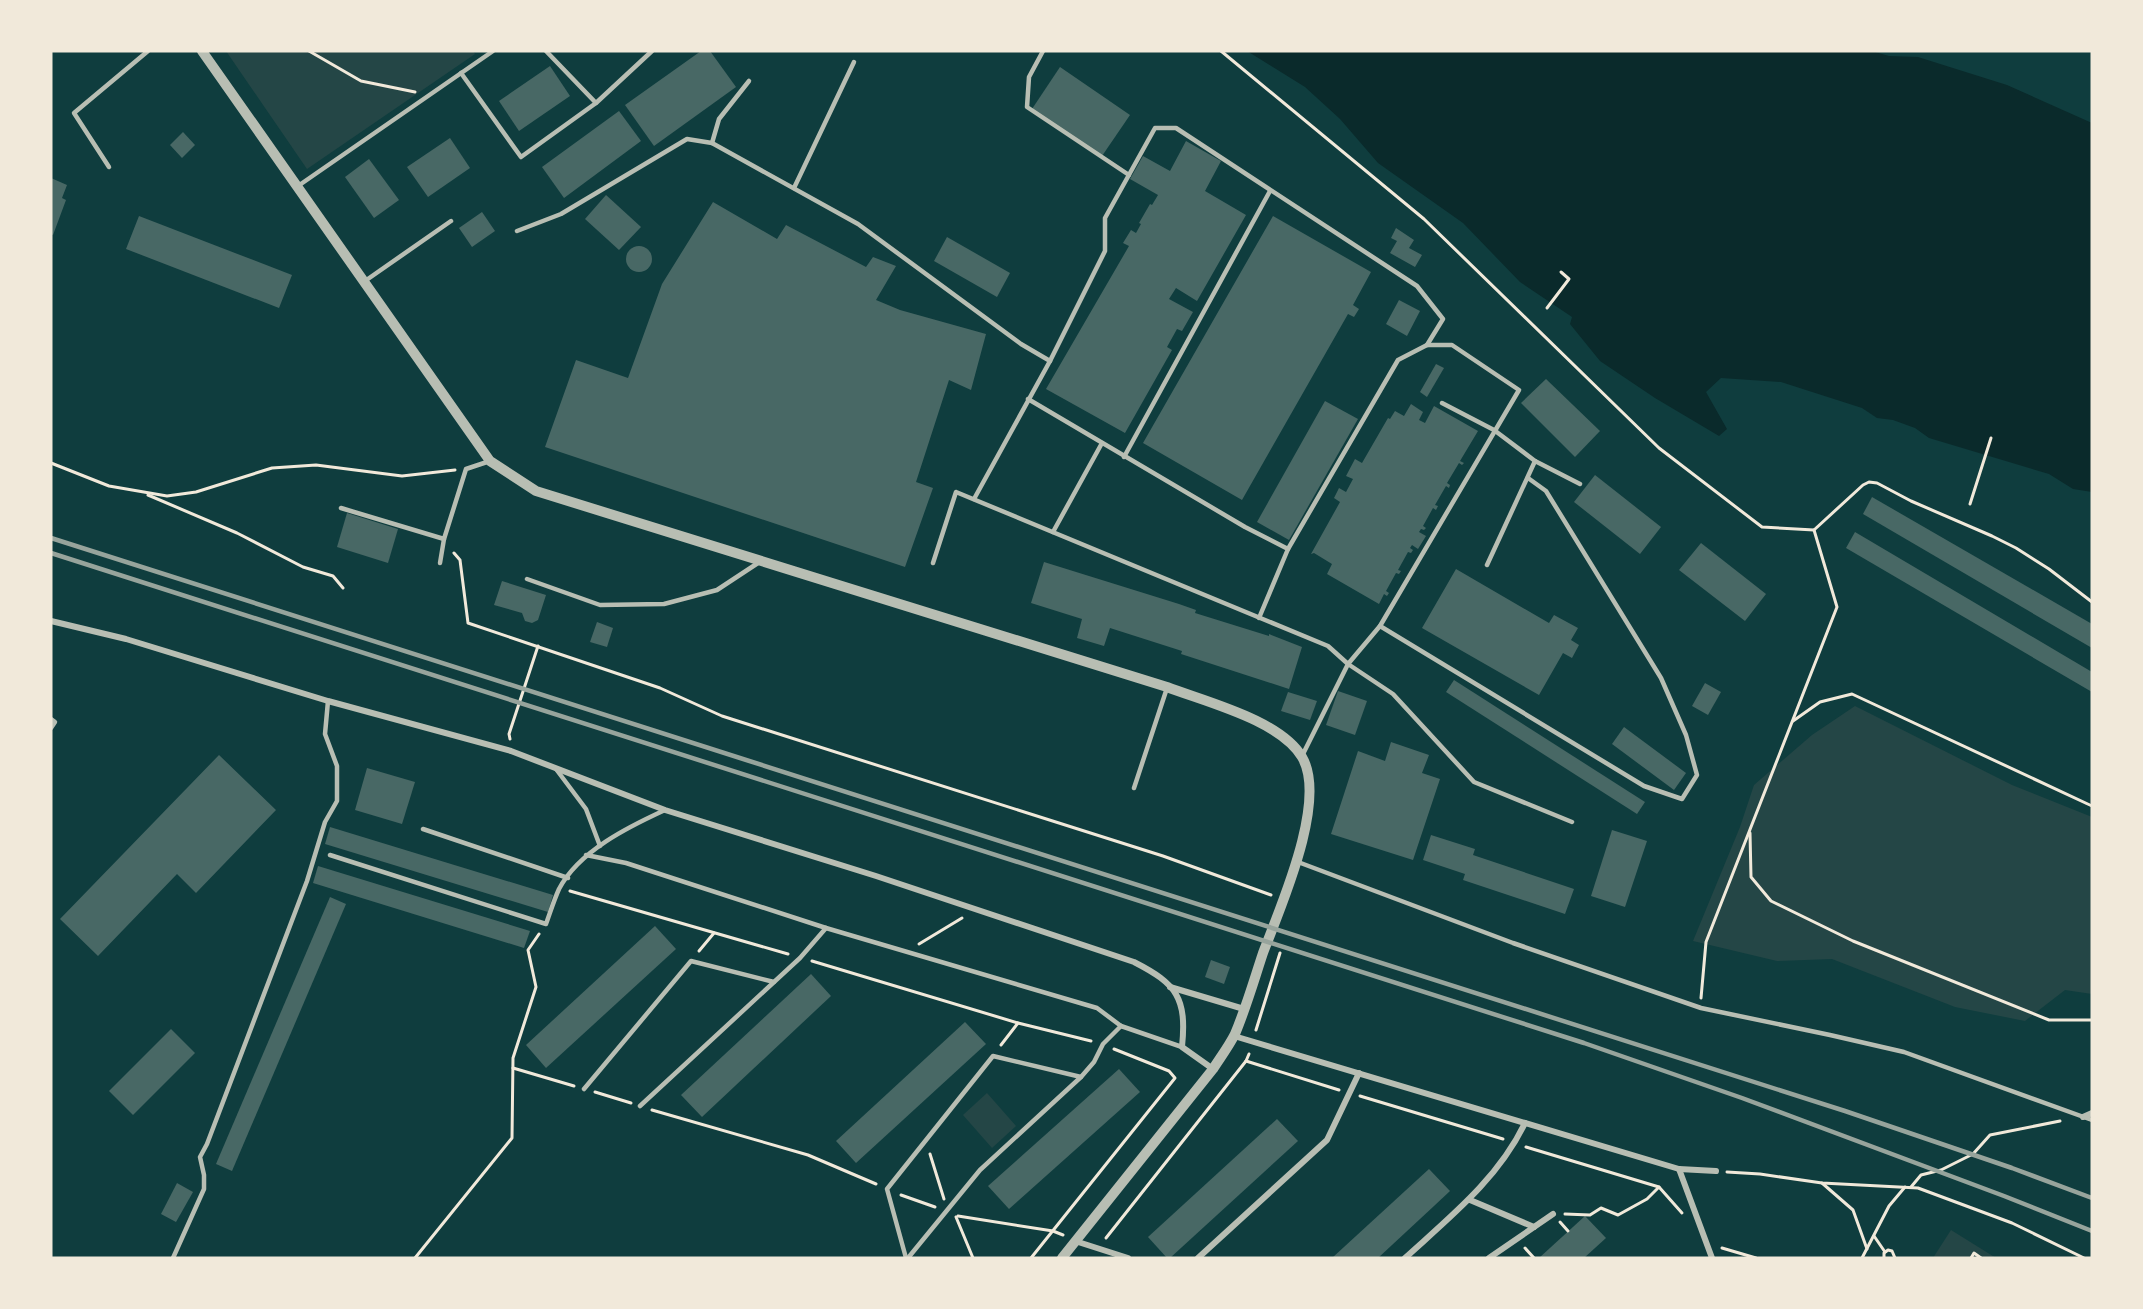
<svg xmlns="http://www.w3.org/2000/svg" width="2143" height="1309" viewBox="0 0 2143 1309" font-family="'Archivo Narrow',sans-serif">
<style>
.green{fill:#244646}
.water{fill:#0a2a2b}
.building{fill:#486865}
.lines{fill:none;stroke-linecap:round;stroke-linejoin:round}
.path{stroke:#f1e9da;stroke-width:3}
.service{stroke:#b8beb3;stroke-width:4.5}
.minor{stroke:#b8beb3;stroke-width:6}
.tertiary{stroke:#b8beb3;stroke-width:10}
.rail{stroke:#97a49c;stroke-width:4.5}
</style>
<rect width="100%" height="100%" fill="#0f3d3e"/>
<!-- green -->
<g class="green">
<polygon points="226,51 473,51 475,54 307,169"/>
<polygon points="1855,706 2012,785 2092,817 2092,994 2065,990 2025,1021 1955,1007 1832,959 1777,961 1693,941 1740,827 1754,785 1812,735"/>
<polygon points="987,1093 1016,1126 992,1148 963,1115"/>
<polygon points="1951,1230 1996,1258 1933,1258"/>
</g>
<!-- water -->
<polygon class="water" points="1247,51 1872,51 1889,56 1918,57 2007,85 2092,123 2092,492 2073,489 2049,474 1929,438 1915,428 1893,420 1877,418 1862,408 1781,382 1721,378 1706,392 1727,429 1719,436 1655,398 1600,361 1570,324 1572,317 1520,282 1463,223 1378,163 1340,119 1305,87"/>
<!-- building -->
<g class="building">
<polygon points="701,51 710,51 736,87 654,146 625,105"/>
<polygon points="550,66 570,96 519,131 499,101"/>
<polygon points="1060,67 1130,115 1102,156 1032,109"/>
<polygon points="619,111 641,141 564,198 542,167"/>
<polygon points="183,132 195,145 182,158 170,145"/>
<polygon points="450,138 470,168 428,197 407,167"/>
<polygon points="1186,141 1221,161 1205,191 1246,215 1197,301 1176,288 1169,299 1193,312 1182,331 1177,329 1167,347 1172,350 1125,433 1046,389 1129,246 1123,243 1131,230 1136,233 1141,224 1139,223 1150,204 1152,205 1158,195 1130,179 1143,156 1170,171"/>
<polygon points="369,159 399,200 374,218 345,177"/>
<polygon points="51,178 67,185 62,198 66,200 53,235 51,234"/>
<polygon points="606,195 641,227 619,250 585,219"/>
<polygon points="713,202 777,239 786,225 866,267 873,257 896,266 876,300 900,310 986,334 971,390 949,380 916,482 933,488 905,567 545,447 576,360 628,378 662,284"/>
<polygon points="482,212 495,231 472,247 459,228"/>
<polygon points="139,216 292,275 279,308 126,249"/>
<polygon points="1273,216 1371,272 1353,305 1359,309 1354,317 1348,314 1242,500 1143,443"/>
<polygon points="1396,228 1414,240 1409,248 1422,255 1415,267 1390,253 1397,241 1391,238"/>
<polygon points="947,237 1010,273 997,297 934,261"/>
<circle cx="639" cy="259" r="13"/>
<polygon points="1399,300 1420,311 1407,336 1386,324"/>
<polygon points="1436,364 1444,368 1427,397 1420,392"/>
<polygon points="1546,379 1600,431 1575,457 1521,403"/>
<polygon points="1325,401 1358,419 1289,540 1257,522"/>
<polygon points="1411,404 1423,412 1419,420 1425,423 1434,406 1478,431 1460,461 1464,463 1462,465 1459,463 1447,483 1450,485 1449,488 1446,486 1435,505 1438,506 1436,510 1433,508 1423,526 1426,528 1424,530 1421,529 1419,532 1426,536 1418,549 1412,545 1410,548 1413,550 1411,553 1408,552 1398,570 1401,571 1399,574 1396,573 1386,591 1389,593 1387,596 1384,594 1379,604 1327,574 1332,564 1314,553 1311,554 1340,502 1334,498 1339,488 1346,492 1353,479 1346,476 1355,459 1362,463 1388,418 1390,419 1395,411 1404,416"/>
<polygon points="1595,475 1661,527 1640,554 1574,502"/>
<polygon points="1872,497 2092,624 2092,648 1863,514"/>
<polygon points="347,513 398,529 388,563 337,547"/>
<polygon points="1855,532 2092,672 2092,692 1846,548"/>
<polygon points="1701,543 1766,594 1745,621 1679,570"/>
<polygon points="1044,562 1179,604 1196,610 1195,613 1269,636 1269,634 1302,647 1289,689 1181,654 1182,651 1110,628 1104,646 1077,638 1082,619 1031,603"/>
<polygon points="1456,569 1549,623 1554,615 1578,628 1571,640 1579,645 1572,658 1563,653 1539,695 1422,628"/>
<polygon points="502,581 546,595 538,620 532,623 525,621 522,613 494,605"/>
<polygon points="597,622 613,628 607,647 590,642"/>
<polygon points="1454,680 1645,802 1637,814 1446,692"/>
<polygon points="1705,683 1721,692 1708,715 1692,706"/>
<polygon points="1338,691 1367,701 1355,735 1326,725"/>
<polygon points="1288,692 1317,701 1310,720 1281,711"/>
<polygon points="1624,727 1686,773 1674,790 1612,744"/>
<polygon points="1391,742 1429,755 1422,773 1440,779 1413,860 1331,834 1358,751 1385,761"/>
<polygon points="219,755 276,810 196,893 177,874 98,956 60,919"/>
<polygon points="367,768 415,782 402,824 355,810"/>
<polygon points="330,827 553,895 548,912 325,844"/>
<polygon points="1612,830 1647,841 1625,907 1591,896"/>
<polygon points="1431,835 1475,849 1473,855 1574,889 1565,914 1463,880 1465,874 1423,860"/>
<polygon points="318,866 530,931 524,948 313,883"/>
<polygon points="330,897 346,904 232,1171 216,1164"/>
<polygon points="655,926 676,949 546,1068 526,1045"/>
<polygon points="1211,960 1230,967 1224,984 1205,977"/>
<polygon points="811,974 831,996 702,1117 681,1095"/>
<polygon points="965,1022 986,1044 856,1163 836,1141"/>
<polygon points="171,1029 195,1053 133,1115 109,1091"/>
<polygon points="1119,1069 1140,1092 1009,1209 988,1186"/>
<polygon points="1277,1119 1298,1141 1170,1258 1167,1258 1148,1237"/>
<polygon points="1429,1169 1450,1191 1434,1206 1378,1258 1332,1258"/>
<polygon points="177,1183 193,1192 176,1222 161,1214"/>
<polygon points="1585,1216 1606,1238 1584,1258 1539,1258"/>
</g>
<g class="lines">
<!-- path -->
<g class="path">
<polyline points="309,51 361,81 415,92"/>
<polyline points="1221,51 1424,219 1659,448 1762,527 1814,530 1863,485 1869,482 1877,483 1911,501 1992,536 2016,548 2049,569 2092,602"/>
<polyline points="1547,308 1569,279 1561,272"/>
<polyline points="51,463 109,486 167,496 196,492 272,468 316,465 402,476 455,470"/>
<polyline points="148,495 237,533 303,567 333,576 343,588"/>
<polyline points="1970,504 1991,438"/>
<polyline points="454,553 460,560 468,623 660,688 722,716 1163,856 1271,895"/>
<polyline points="1793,721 1820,702 1852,694 2092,806"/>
<polyline points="510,739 509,734 538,646"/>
<polyline points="1750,833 1751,877 1771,901 1853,941 2049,1020 2092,1020"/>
<polyline points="570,891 788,954"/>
<polyline points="919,944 962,918"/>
<polyline points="699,951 714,933"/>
<polyline points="812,961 1018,1023 1091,1041"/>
<polyline points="1701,998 1706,942 1837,607 1814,530"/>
<polyline points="1256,1030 1280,953"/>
<polyline points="1001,1045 1018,1023"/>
<polyline points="1246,1061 1339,1090"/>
<polyline points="513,1068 574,1086"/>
<polyline points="595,1092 631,1103"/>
<polyline points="1360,1096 1503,1139"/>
<polyline points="652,1110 808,1155 876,1184"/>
<polyline points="1526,1147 1659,1187 1682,1213"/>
<polyline points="930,1154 944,1199"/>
<polyline points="1727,1172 1760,1174 1822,1183 1918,1188 2012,1223 2084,1258"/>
<polyline points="1822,1183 1853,1210 1867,1249"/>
<polyline points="1911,1187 1921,1175 1941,1170 1973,1154 1990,1135 2060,1121"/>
<polyline points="901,1195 935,1207"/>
<polyline points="1565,1214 1590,1215 1601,1208 1618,1215 1647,1199 1659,1187"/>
<polyline points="958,1216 1053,1231 1063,1235"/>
<polyline points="956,1217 973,1258"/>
<polyline points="1560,1222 1568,1231"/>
<polyline points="1874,1236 1885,1252"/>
<polyline points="1106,1238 1246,1061 1249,1054"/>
<polyline points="1525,1248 1534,1258"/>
<polyline points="1722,1248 1756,1258"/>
<polyline points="415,1258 512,1138 513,1058 536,987 528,950 539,934"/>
<polyline points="1031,1258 1175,1078 1169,1071 1114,1049"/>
<polyline points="1862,1258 1889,1206 1905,1187"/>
<polyline points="1884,1258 1884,1253 1888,1250 1892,1251 1895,1258"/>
<polyline points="1971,1258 1974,1253 1981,1258"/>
</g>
<!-- service -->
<g class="service">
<polyline points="546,51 596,103"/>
<polyline points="1043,51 1029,77 1027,107 1129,175"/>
<polyline points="461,73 521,157 596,103 652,51"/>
<polyline points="712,143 719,119 749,81"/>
<polyline points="109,167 74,113 148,51"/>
<polyline points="298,186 493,51"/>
<polyline points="794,188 854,62"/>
<polyline points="517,231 561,214 687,139 712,143 858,224 1021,344 1050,361"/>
<polyline points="365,281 451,221"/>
<polyline points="1028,399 1245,527 1288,549 1259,618"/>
<polyline points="1442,403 1494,430 1535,461 1580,484"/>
<polyline points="1124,457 1270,191"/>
<polyline points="974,499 1050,361 1105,251 1105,218 1155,128 1176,128 1417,286 1443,319 1427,345"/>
<polyline points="341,508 444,539 466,469 490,461"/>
<polyline points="1053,532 1102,443"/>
<polyline points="1288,549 1398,360 1427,345 1452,345 1519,390 1380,626 1348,664 1302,756"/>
<polyline points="440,563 444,539"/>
<polyline points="933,563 956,492 1328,646 1348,664 1393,694 1474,782 1572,822"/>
<polyline points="1487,565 1535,461"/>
<polyline points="527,579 600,605 664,604 717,590 761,561"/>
<polyline points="1380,626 1644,786 1682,799 1697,775 1686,735 1661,678 1546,491 1528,478"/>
<polyline points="51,719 55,722 51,728"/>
<polyline points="556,769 586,809 600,846"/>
<polyline points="1134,788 1167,688"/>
<polyline points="423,829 568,878"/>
<path d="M330,855l216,69c4,-11 8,-24 13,-35 20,-38 69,-62 106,-79"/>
<polyline points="586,855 626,863 826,928 1097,1008 1121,1026 1182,1047"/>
<polyline points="1298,862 1513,943 1701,1008 1830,1035 1904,1052 2092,1120"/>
<polyline points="584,1089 691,961 774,982"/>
<polyline points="640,1106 800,958 826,928"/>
<polyline points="173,1258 204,1189 204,1175 200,1157 207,1144 307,881 325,822 337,801 337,766 325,734 328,701"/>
<polyline points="906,1258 887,1189 993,1056 1081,1077"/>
<polyline points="908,1258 980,1170 1081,1077 1094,1062 1103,1044 1121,1026"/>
</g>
<!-- minor -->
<g class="minor">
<path d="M51,621l75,18 202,62 183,50 154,59 211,66 258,86c43,22 53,36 48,85l31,22"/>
<polyline points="1170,987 1244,1009"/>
<polyline points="1234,1036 1679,1169 1716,1171"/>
<polyline points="2083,1117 2092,1113"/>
<polyline points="1679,1169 1712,1258"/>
<polyline points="1470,1200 1534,1227"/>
<polyline points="1075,1241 1128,1258"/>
<polyline points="1198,1258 1327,1140 1359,1073"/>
<path d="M1405,1258c45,-41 93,-79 120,-135"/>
<polyline points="1489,1258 1553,1214"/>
</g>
<!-- tertiary -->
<path class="tertiary" d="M202,51l288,410 46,30 631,196c39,15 113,33 135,70 26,44 -22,151 -39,196 -9,27 -17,55 -28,81 -6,12 -15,24 -22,35l-151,189"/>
<!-- rail -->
<g class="rail">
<polyline points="51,538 1845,1111 2012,1168 2092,1198"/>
<polyline points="51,553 1584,1043 1742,1098 2004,1196 2092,1231"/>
</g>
</g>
<!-- border -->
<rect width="2143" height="1309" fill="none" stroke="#f1e9da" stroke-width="105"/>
</svg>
